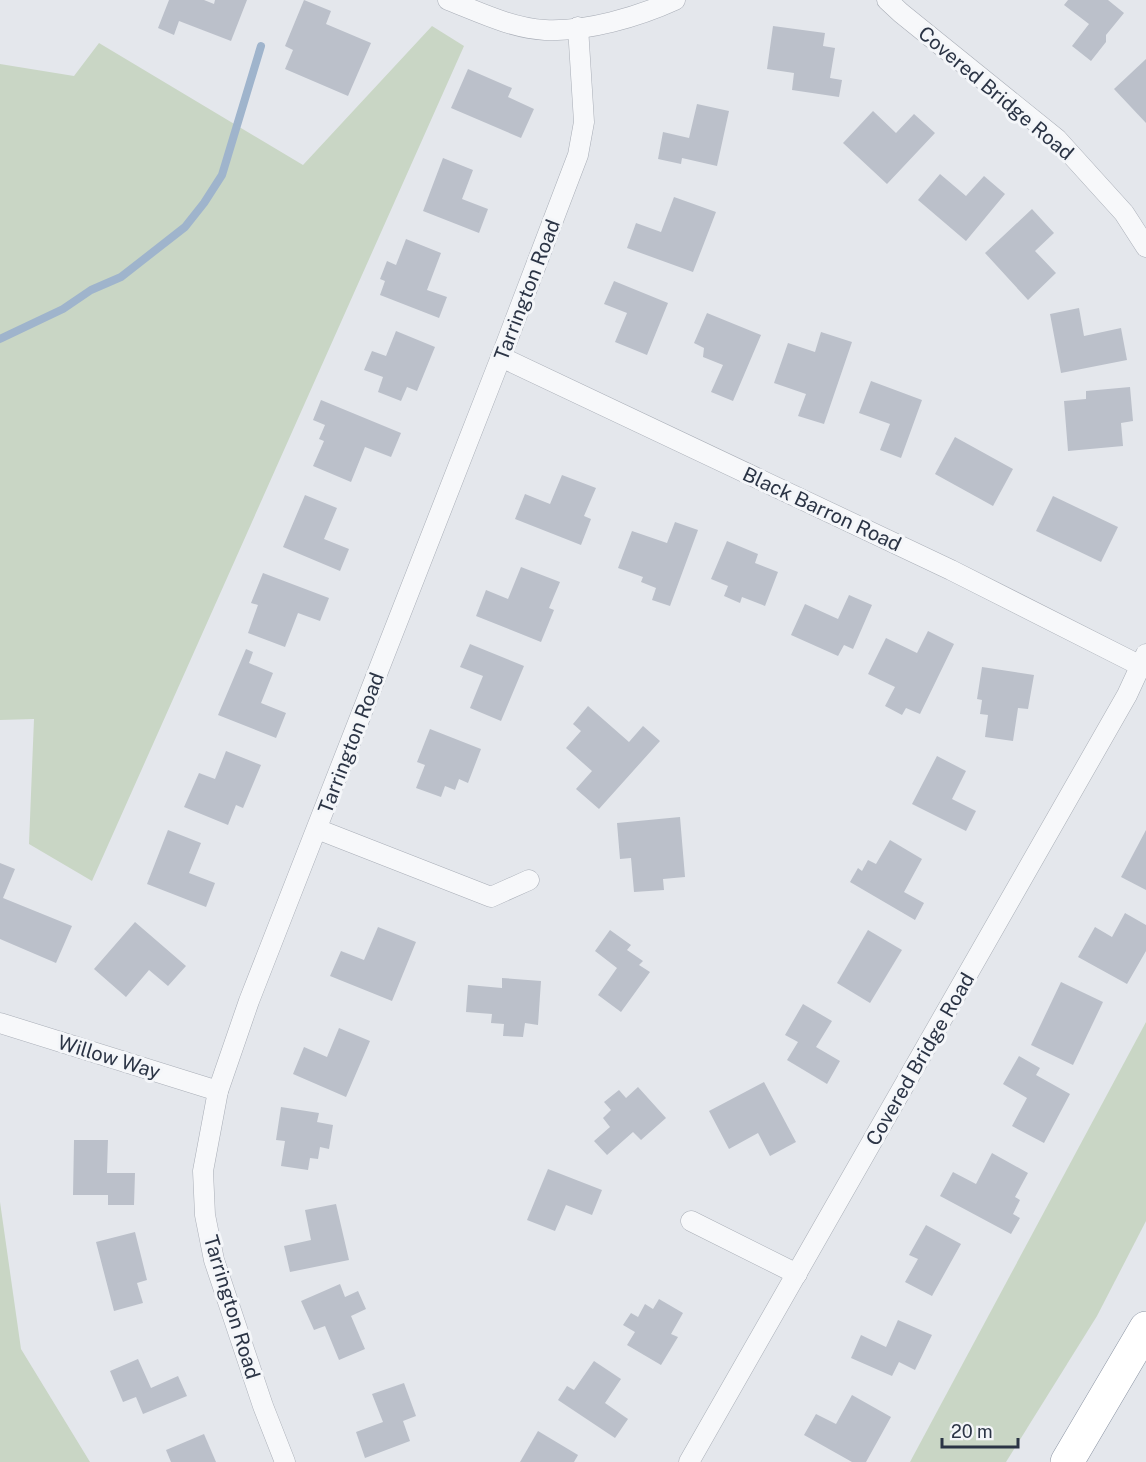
<svg xmlns="http://www.w3.org/2000/svg" width="1146" height="1462" viewBox="0 0 1146 1462" font-family="'Public Sans',sans-serif">
<style>
.green{fill:#c9d6c5}
.lines{fill:none;stroke-linecap:round;stroke-linejoin:round}
.stream{stroke:#9fb4cc;stroke-width:8}
.building{fill:#bbc0ca}
.minor-casing{stroke:#a9aeb7;stroke-width:21}
.motorway-casing{stroke:#8b94a3;stroke-width:34}
.minor{stroke:#f7f8fa;stroke-width:20}
.motorway{stroke:#fff;stroke-width:33}
.labels{text-anchor:middle;dominant-baseline:central;stroke-width:6;stroke-linejoin:round;paint-order:stroke}
.street-label{font-size:20px;fill:#2b3445;stroke:#f4f6f9}
</style>
<rect width="100%" height="100%" fill="#e4e7ec"/>
<!-- green -->
<g class="green">
<polygon points="432,26 464,46 92,881 29,844 34,719 0,720 0,64 74,76 99,43 303,165"/>
<polygon points="1146,1022 1146,1221 1097,1316 1006,1462 910,1462"/>
<polygon points="0,1202 21,1349 90,1462 0,1462"/>
</g>
<g class="lines">
<!-- stream -->
<polyline class="stream" points="0,339 63,309 91,290 121,277 185,227 204,203 222,175 261,46"/>
</g>
<!-- building -->
<g class="building">
<polygon points="169,0 204,0 214,4 215,0 247,0 231,41 179,21 174,35 158,28"/>
<polygon points="304,0 331,11 326,24 371,43 348,96 285,69 293,50 285,46"/>
<polygon points="1068,0 1108,0 1124,13 1106,35 1106,42 1091,61 1072,46 1089,24 1064,5"/>
<polygon points="773,26 825,33 823,46 835,48 830,78 842,80 839,97 792,90 794,73 767,69"/>
<polygon points="1146,59 1146,123 1114,89"/>
<polygon points="468,69 512,88 508,97 534,109 521,138 451,108"/>
<polygon points="697,104 729,111 717,166 682,158 681,164 658,159 663,132 689,138"/>
<polygon points="873,111 896,133 914,114 935,133 887,184 843,143"/>
<polygon points="443,158 473,170 462,199 488,209 479,233 423,211"/>
<polygon points="940,174 966,196 984,176 1005,194 966,241 918,200"/>
<polygon points="674,197 716,212 693,272 627,248 636,223 661,232"/>
<polygon points="1032,209 1054,233 1035,251 1056,273 1028,300 985,253"/>
<polygon points="406,239 441,253 427,290 447,297 439,318 380,295 385,281 380,279 387,261 396,265"/>
<polygon points="614,281 668,303 647,355 615,342 627,313 604,304"/>
<polygon points="1079,308 1084,336 1121,328 1127,360 1061,373 1050,314"/>
<polygon points="707,313 761,335 733,401 711,392 723,365 703,357 704,348 694,343"/>
<polygon points="396,331 435,347 417,391 407,387 401,401 378,392 383,377 364,370 372,351 386,356"/>
<polygon points="821,332 852,342 824,424 798,416 806,394 774,383 788,343 815,352"/>
<polygon points="871,381 922,400 901,458 880,450 890,424 859,413"/>
<polygon points="1130,387 1133,421 1121,423 1123,446 1068,451 1064,401 1086,399 1086,391"/>
<polygon points="321,400 401,433 391,457 365,447 351,482 313,466 324,441 319,439 325,425 313,420"/>
<polygon points="955,437 1013,469 993,506 935,474"/>
<polygon points="562,475 596,488 584,516 591,519 581,545 515,519 525,494 550,504"/>
<polygon points="305,495 337,508 324,539 349,549 340,571 283,547"/>
<polygon points="1053,496 1118,527 1101,562 1036,531"/>
<polygon points="675,522 698,530 670,606 652,600 656,588 641,582 643,577 618,568 632,531 667,543"/>
<polygon points="727,541 758,554 755,563 778,572 765,606 742,597 740,603 724,596 728,586 711,579"/>
<polygon points="521,567 560,582 549,608 554,610 541,642 476,616 486,590 508,599"/>
<polygon points="263,573 329,598 320,621 298,613 285,647 248,633 258,605 251,603"/>
<polygon points="849,595 872,605 853,649 844,645 838,656 791,635 805,604 838,619"/>
<polygon points="928,631 954,644 920,714 906,708 902,715 885,706 895,687 868,674 886,638 917,653"/>
<polygon points="470,644 524,666 501,721 470,708 483,676 460,667"/>
<polygon points="246,649 253,652 249,663 273,673 261,703 286,713 276,738 218,715"/>
<polygon points="982,667 1034,675 1028,709 1018,708 1013,741 985,737 988,715 980,714 982,700 977,699"/>
<polygon points="588,706 629,742 643,726 660,741 599,809 576,789 592,771 566,748 581,731 573,724"/>
<polygon points="430,729 481,749 468,783 459,779 455,790 445,786 441,797 416,788 425,765 417,762"/>
<polygon points="226,751 261,765 243,808 236,805 228,825 184,807 199,773 215,779"/>
<polygon points="937,756 966,771 952,799 976,811 966,831 912,804"/>
<polygon points="680,817 685,877 663,879 664,890 634,892 631,858 620,859 617,823"/>
<polygon points="168,830 201,843 189,873 215,883 206,907 147,884"/>
<polygon points="1146,830 1146,890 1121,877"/>
<polygon points="890,840 922,859 904,892 924,903 915,920 850,882 858,868 862,871 868,860 876,864"/>
<polygon points="0,863 15,869 3,898 72,926 56,963 0,939"/>
<polygon points="1125,913 1146,925 1146,951 1127,984 1078,957 1095,927 1112,937"/>
<polygon points="135,922 186,966 168,986 149,970 126,997 94,969"/>
<polygon points="378,927 416,942 392,1001 330,976 341,951 364,960"/>
<polygon points="610,930 631,945 627,950 643,961 639,965 650,972 621,1012 598,995 617,968 595,951"/>
<polygon points="868,930 902,950 870,1003 837,983"/>
<polygon points="502,978 541,981 538,1025 525,1023 523,1037 503,1036 504,1024 491,1023 492,1014 466,1012 468,985 502,988"/>
<polygon points="1061,982 1103,1002 1073,1065 1031,1045"/>
<polygon points="803,1004 832,1021 816,1047 840,1061 827,1084 787,1060 798,1042 785,1035"/>
<polygon points="339,1028 370,1041 346,1097 293,1074 304,1047 327,1057"/>
<polygon points="1019,1056 1040,1068 1036,1075 1070,1094 1044,1143 1012,1126 1027,1098 1003,1084"/>
<polygon points="764,1082 796,1142 770,1156 758,1133 729,1149 709,1111"/>
<polygon points="638,1087 666,1118 641,1140 633,1132 607,1155 594,1141 610,1127 603,1118 611,1110 604,1102 619,1090 626,1098"/>
<polygon points="281,1107 319,1113 317,1122 333,1125 329,1149 320,1147 318,1159 310,1158 308,1170 281,1166 285,1141 276,1140"/>
<polygon points="74,1140 108,1140 107,1173 135,1173 134,1205 108,1205 108,1195 73,1195"/>
<polygon points="992,1153 1028,1173 1015,1197 1020,1200 1013,1214 1020,1218 1011,1234 940,1196 953,1172 976,1184"/>
<polygon points="548,1169 602,1190 592,1215 566,1205 555,1231 527,1220"/>
<polygon points="336,1204 349,1260 290,1272 284,1246 311,1240 305,1210"/>
<polygon points="926,1225 961,1244 932,1296 905,1282 918,1259 909,1255"/>
<polygon points="135,1232 147,1280 137,1283 143,1303 114,1311 96,1242"/>
<polygon points="340,1284 345,1297 358,1291 366,1309 351,1316 365,1349 339,1360 325,1326 314,1330 301,1301"/>
<polygon points="659,1299 683,1313 671,1334 678,1337 661,1365 627,1345 635,1332 623,1325 631,1313 638,1317 645,1304 653,1309"/>
<polygon points="898,1320 932,1335 915,1370 899,1362 892,1376 851,1358 861,1335 886,1347"/>
<polygon points="138,1359 151,1388 178,1376 187,1396 143,1414 136,1397 123,1402 110,1371"/>
<polygon points="594,1361 621,1379 605,1403 628,1419 615,1438 558,1400 567,1386 574,1390"/>
<polygon points="404,1383 416,1416 403,1421 410,1441 365,1458 356,1432 383,1422 372,1394"/>
<polygon points="852,1395 891,1417 866,1462 852,1462 804,1435 816,1414 836,1424"/>
<polygon points="538,1431 578,1455 574,1462 520,1462"/>
<polygon points="204,1434 216,1462 171,1462 166,1450"/>
</g>
<g class="lines">
<!-- minor casing -->
<g class="minor-casing">
<g id="minor">
<path d="M448,0c31,12 63,28 97,30 41,2 93,-13 130,-30"/>
<polyline points="887,0 901,13 1057,139 1124,213 1146,247"/>
<polyline points="501,357 951,570 1141,666"/>
<polyline points="317,829 491,897 529,880"/>
<polyline points="0,1023 218,1091"/>
<polyline points="691,1221 797,1274"/>
<polyline points="285,1462 263,1406 214,1260 205,1215 203,1171 218,1091 249,1001 501,357 578,155 584,122 578,27"/>
<polyline points="689,1462 1127,695 1146,654"/>
</g>
</g>
<!-- motorway casing -->
<g class="motorway-casing">
<polyline id="motorway" points="1067,1462 1146,1328"/>
</g>
<!-- minor -->
<use href="#minor" class="minor"/>
<!-- motorway -->
<use href="#motorway" class="motorway"/>
</g>
<g class="labels">
<!-- street labels -->
<g class="street-label">
<text transform="translate(996 93) rotate(40)">Covered Bridge Road</text>
<text transform="translate(527 290) rotate(-69)">Tarrington Road</text>
<text transform="translate(822 509) rotate(25)">Black Barron Road</text>
<text transform="translate(351 743) rotate(-69)">Tarrington Road</text>
<text transform="translate(109 1057) rotate(17)">Willow Way</text>
<text transform="translate(920 1059) rotate(-60)">Covered Bridge Road</text>
<text transform="translate(232 1307) rotate(73)">Tarrington Road</text>
</g>
</g>
<!-- scale -->
<path d="M942 1438v9h76v-9" fill="none" stroke="#2b3445" stroke-width="3"/>
<text x="951" y="1438" font-size="18" fill="#2b3445" stroke="#f4f6f9" stroke-width="4.5" paint-order="stroke">20 m</text>
</svg>
